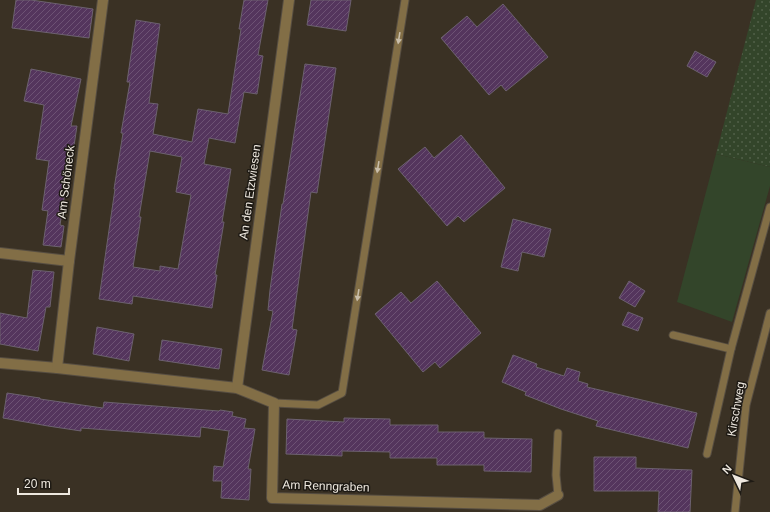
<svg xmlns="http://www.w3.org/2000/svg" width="770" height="512" viewBox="0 0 770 512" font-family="Arial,sans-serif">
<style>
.grass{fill:url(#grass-dots)}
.pitch{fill:#33452a}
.building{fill:url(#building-hatch);stroke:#6c616f;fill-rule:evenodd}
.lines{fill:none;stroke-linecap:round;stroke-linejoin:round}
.lane-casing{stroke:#574e42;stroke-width:9}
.street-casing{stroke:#574e42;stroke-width:12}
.lane{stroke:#826e46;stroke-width:7}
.street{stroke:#826e46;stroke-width:10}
.oneway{fill:#c8bda9}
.labels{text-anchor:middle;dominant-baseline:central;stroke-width:3;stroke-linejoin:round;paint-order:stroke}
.street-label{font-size:12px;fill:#eee8df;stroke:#1e1a14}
</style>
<defs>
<pattern id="grass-dots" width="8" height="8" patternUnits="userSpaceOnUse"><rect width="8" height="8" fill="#33452a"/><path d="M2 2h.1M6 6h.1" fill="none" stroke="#516048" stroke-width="1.8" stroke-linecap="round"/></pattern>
<pattern id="building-hatch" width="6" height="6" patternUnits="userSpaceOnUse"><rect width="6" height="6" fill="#54355d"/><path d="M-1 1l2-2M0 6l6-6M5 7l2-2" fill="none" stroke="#6d5274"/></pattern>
</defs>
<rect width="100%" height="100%" fill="#3a3124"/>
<!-- grass -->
<polygon class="grass" points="756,0 770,0 770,167 716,154"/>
<!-- pitch -->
<polygon class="pitch" points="716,154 770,167 770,186 732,322 677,302"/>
<!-- building -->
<g class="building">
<polygon points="16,0 31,0 93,9 89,38 12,28"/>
<path d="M244,0h24l-10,55 5,1 -6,38 -13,-2 -9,51 -26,-5 -5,26 27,5 -9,53h2l-9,53h2l-5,33 -79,-12 -1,8 -33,-5 16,-110h-1l9,-56h-2l9,-51h-3l9,-62 24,4 -11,79 9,1 -5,30 39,8 6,-33 30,5 13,-85h-2zM150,151l32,6 -6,35 15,3 -13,74 -18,-3v5l-27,-4 8,-50h-2z"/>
<polygon points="311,0 351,0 346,31 307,25"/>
<polygon points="503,4 548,57 506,91 501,85 489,95 441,38 467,16 477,27"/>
<polygon points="695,51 716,62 707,77 687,66"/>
<polygon points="305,64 336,68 317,193 311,192 292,329 297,330 289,375 262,370 273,311 268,310 270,290 282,204 283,204"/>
<polygon points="31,69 81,79 71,126 77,126 71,165 69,165 60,225 64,226 61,247 43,245 48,211 42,210 49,161 36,159 44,105 24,101"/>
<polygon points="461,135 505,188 464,222 458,216 447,226 398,169 425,147 434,158"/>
<polygon points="513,219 551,229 544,257 522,252 518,271 501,267"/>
<polygon points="33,270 54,272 50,307 46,307 38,351 0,344 0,313 27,318"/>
<polygon points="437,281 481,333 440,368 435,362 423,372 375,314 401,292 411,303"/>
<polygon points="629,281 645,291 635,307 619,298"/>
<polygon points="628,312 643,318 638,331 622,325"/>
<polygon points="97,327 134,334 129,361 93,354"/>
<polygon points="162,340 222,349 219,369 159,360"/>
<polygon points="513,355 537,364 536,367 564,376 567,368 580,372 578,381 588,384 587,387 697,413 688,448 596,426 598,421 561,409 525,395 526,392 502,382"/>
<polygon points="7,393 40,398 40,399 103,408 104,402 219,411 220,410 233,412 232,416 246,419 244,428 255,429 248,469 251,469 249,500 221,498 222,481 213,481 214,466 223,467 229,431 201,427 200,437 81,428 81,431 48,426 3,418"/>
<polygon points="344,418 390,419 390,425 438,425 438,432 484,432 484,438 532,439 531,472 484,471 484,465 437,465 437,458 390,458 390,452 342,451 342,456 286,454 287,419 344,422"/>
<polygon points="594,457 636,457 636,468 692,470 690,512 658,512 659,491 594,491"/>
</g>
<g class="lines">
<!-- lane casing -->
<g class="lane-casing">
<g id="lane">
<polyline points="673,335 731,349"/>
<polyline points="274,403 318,405 342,393 405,0"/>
<polyline points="707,454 731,349 770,207"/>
<polyline points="558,495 556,475 558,433"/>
<polyline points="735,512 746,405 770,313"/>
</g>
</g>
<!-- street casing -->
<g class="street-casing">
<g id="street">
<polyline points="0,253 69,261"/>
<polyline points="0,363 57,368 237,388 274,403 272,498 540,505 558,495"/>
<polyline points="57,368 69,261 103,0"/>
<polyline points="237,388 289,0"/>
</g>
</g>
<!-- lane -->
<use href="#lane" class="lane"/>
<!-- street -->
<use href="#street" class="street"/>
</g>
<!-- one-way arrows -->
<defs><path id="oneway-solid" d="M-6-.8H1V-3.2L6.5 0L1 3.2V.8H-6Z"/></defs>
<g class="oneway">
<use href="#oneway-solid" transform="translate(399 38) rotate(99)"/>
<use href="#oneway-solid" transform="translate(378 167) rotate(99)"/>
<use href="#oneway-solid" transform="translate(358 295) rotate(99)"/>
</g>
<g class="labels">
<!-- street labels -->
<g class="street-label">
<text transform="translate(66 182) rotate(-83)">Am Schöneck</text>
<text transform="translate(250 192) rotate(-82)">An den Etzwiesen</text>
<text transform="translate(736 409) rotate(-80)">Kirschweg</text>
<text transform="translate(326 486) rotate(2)">Am Renngraben</text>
</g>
</g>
<!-- north arrow -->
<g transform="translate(734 476) rotate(313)" stroke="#1e1a14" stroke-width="3" paint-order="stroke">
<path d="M0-3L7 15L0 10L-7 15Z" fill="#eee8df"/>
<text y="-6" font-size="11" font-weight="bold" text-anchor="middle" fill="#eee8df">N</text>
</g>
<!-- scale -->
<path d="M18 488v6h51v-6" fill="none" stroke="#eee8df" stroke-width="2"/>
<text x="24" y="488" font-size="12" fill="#eee8df" stroke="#1e1a14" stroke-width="3" paint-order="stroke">20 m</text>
</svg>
